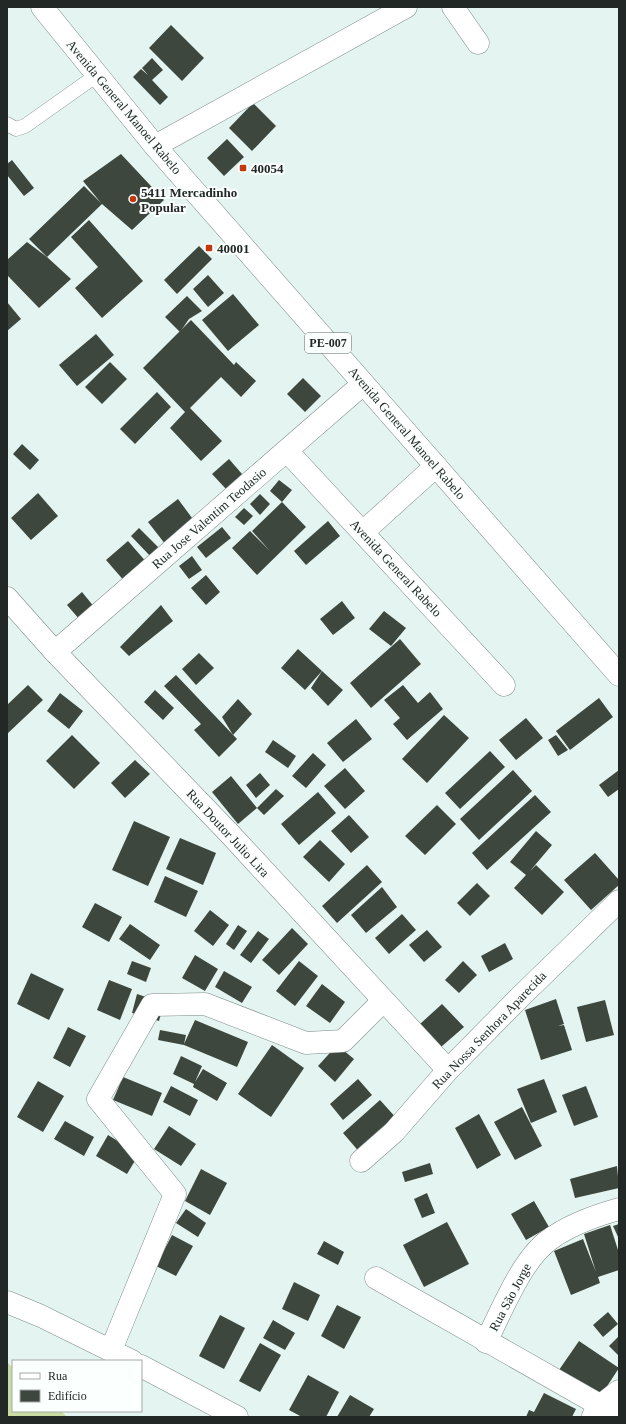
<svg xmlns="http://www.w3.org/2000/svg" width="626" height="1424" viewBox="0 0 626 1424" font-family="'Times New Roman',serif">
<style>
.green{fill:#cbdca3}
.building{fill:#3d473e}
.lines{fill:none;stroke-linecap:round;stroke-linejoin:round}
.service-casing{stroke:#7c8b88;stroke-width:15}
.minor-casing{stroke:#7c8b88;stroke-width:23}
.primary-casing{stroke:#7c8b88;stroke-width:23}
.service{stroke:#fff;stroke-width:14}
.minor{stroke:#fff;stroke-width:22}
.primary{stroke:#fff;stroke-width:22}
.poi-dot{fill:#c2390f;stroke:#fbfffe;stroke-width:1.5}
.labels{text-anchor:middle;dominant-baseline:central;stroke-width:4;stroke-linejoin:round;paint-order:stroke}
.shield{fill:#fbfffe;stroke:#626867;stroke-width:1}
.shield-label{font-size:12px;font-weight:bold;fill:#212826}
.street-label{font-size:13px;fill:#212826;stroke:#fbfffe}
.poi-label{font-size:13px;font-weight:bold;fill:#212826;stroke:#fbfffe;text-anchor:start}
</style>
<rect width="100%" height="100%" fill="#e4f5f1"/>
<!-- green -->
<polygon class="green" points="7,1362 13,1368 13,1411 61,1411 67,1417 7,1417"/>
<!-- building -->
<g class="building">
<polygon points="171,25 204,58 182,81 149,48"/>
<polygon points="152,58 163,70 152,80 168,97 160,105 133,77 141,69 148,75 142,68"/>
<polygon points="253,103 276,126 252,151 229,128"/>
<polygon points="227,139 244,157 224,176 207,158"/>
<polygon points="121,154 164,200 132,230 102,204 47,257 29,239 84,186 101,203 83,181"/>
<polygon points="12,160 34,188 24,196 7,175 7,164"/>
<polygon points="89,220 143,281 102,318 75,288 98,267 71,237"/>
<polygon points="27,242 47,257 71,279 39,308 7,275 7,260"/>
<polygon points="199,246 212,259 177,294 164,280"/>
<polygon points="208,275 224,293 208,307 193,289"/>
<polygon points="233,294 259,325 228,351 202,320"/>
<polygon points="187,296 202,311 189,319 180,332 165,317"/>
<polygon points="7,302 21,319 7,331"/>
<polygon points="191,320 234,365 236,362 256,381 241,397 221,377 190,408 222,441 201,461 170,428 185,412 143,368"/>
<polygon points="96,334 114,355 77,386 59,365"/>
<polygon points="110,362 127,379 102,404 85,387"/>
<polygon points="303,378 321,396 305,412 287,394"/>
<polygon points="157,392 171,407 135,444 120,429"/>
<polygon points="22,444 39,460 30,470 13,454"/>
<polygon points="229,459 242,474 226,489 212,474"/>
<polygon points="279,480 292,490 282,502 270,491"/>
<polygon points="38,493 58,516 31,540 11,518"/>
<polygon points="260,494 270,504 260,515 250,504"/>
<polygon points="178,499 198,526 169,549 148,522"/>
<polygon points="282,502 306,527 257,575 232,548 250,531 270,551 252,531"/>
<polygon points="244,508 253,516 244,525 235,517"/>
<polygon points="328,521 340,536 306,565 294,551"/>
<polygon points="222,527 231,538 206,558 197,547"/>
<polygon points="139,528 162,551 153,559 131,536"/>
<polygon points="128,541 148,564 126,583 106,560"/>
<polygon points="192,556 202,570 189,579 179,566"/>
<polygon points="206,575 220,592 206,605 191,588"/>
<polygon points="82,592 95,608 80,620 67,605"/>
<polygon points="342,601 355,618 333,635 320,619"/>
<polygon points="161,605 173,621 129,656 120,647"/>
<polygon points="384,611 406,628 391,646 369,629"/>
<polygon points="400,639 421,664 371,708 350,683"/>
<polygon points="298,649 322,671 305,690 281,668"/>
<polygon points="199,653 214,668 196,685 182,669"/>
<polygon points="322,671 343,690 328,706 311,688"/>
<polygon points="176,675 237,739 219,757 194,730 201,724 164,686"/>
<polygon points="28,685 43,700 7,734 7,705"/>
<polygon points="403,685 418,703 430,692 443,709 407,740 393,724 400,718 384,700"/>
<polygon points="155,690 174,708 163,720 144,702"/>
<polygon points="60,693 83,711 69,729 47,711"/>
<polygon points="599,698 613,717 570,750 556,731"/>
<polygon points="238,699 252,714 233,735 222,717"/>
<polygon points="444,715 469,738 427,783 402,759"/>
<polygon points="526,718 543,738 516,760 499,740"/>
<polygon points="356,719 372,739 343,762 327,743"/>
<polygon points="72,735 100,763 74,789 46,761"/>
<polygon points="556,735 568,750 558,756 548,740"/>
<polygon points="273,740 296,756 288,768 265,752"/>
<polygon points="490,751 505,767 460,809 445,793"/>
<polygon points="313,753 326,765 306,788 292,776"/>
<polygon points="135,760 150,774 125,798 111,783"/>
<polygon points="345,768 365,791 345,809 324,786"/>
<polygon points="513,770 532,791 479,840 460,819"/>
<polygon points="619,770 619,789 608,797 599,785"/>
<polygon points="260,773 270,785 256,798 246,785"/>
<polygon points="231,776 257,808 238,824 212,792"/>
<polygon points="276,789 284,796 264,815 257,808"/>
<polygon points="318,792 336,813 299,845 281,824"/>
<polygon points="535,795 551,812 487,870 472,853"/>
<polygon points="437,805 456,824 425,855 405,836"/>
<polygon points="349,815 369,837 351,853 331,831"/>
<polygon points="134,821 170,837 148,886 112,870"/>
<polygon points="536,831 552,845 530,871 536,865 564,892 542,915 514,888 526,875 510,862"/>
<polygon points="180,838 216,853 203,885 166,869"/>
<polygon points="320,840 345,864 329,882 303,857"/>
<polygon points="595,853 619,880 619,885 591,910 564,880"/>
<polygon points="367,865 382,882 337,923 322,906"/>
<polygon points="165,876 198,891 186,917 154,902"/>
<polygon points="477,883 490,896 470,916 457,903"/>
<polygon points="382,887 397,907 366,933 351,915"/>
<polygon points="95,903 122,917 109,942 82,927"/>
<polygon points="210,910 229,925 213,946 194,931"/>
<polygon points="402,914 416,930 389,954 375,938"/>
<polygon points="130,924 160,945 150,960 119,939"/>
<polygon points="238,925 247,931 234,950 226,944"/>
<polygon points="292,928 308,944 279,975 262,960"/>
<polygon points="427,930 442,947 424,962 409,945"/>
<polygon points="258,931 269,939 251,963 240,955"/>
<polygon points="505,943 513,959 489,972 481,956"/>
<polygon points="195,955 218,969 205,991 182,978"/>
<polygon points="132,961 151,968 146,982 127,974"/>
<polygon points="299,961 318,976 295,1006 276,991"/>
<polygon points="463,961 477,975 459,993 445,980"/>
<polygon points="224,971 252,987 242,1003 215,987"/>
<polygon points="31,973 64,989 49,1020 17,1004"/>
<polygon points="109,980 132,989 120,1020 97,1010"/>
<polygon points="322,984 345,1002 330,1023 306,1006"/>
<polygon points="137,994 164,1003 159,1021 132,1013"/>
<polygon points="556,999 564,1024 558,1026 564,1025 572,1050 541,1060 525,1010"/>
<polygon points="605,1000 614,1035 586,1042 577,1007"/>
<polygon points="442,1004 464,1027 441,1047 420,1024"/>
<polygon points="195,1020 248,1042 237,1067 184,1045 158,1040 160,1030 186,1035 184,1044"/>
<polygon points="68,1027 86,1036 70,1067 53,1058"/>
<polygon points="272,1045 304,1068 271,1117 238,1094"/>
<polygon points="337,1045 354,1059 335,1082 318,1066"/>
<polygon points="181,1056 202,1066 195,1082 203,1069 227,1083 217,1101 193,1087 194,1084 173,1074"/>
<polygon points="123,1077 162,1093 152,1116 113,1100"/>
<polygon points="358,1079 372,1095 343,1120 330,1104"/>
<polygon points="544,1079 557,1112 531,1123 517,1089"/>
<polygon points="38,1081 64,1096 43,1132 17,1117"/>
<polygon points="171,1086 198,1100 190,1116 163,1102"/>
<polygon points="586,1086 598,1117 574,1126 562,1095"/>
<polygon points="380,1100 398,1120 361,1154 343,1133"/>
<polygon points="522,1107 542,1146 515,1160 494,1122"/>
<polygon points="479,1114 501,1155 477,1169 455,1128"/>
<polygon points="65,1121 94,1137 84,1156 54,1139"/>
<polygon points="169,1126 196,1144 181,1166 154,1149"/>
<polygon points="108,1135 139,1154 127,1174 96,1156"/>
<polygon points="430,1163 433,1174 405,1182 402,1172"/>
<polygon points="617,1166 619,1188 575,1198 570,1179"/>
<polygon points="201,1169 227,1183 210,1215 185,1201"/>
<polygon points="427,1193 435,1213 422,1218 414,1199"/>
<polygon points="534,1201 549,1227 526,1240 511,1214"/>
<polygon points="186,1209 206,1223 198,1237 176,1223"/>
<polygon points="447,1222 469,1264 424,1287 403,1245"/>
<polygon points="619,1224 619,1239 613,1226"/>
<polygon points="610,1225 619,1253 619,1270 598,1277 600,1283 571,1295 554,1251 583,1239 596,1272 584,1234"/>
<polygon points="172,1235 193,1246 176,1276 156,1266"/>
<polygon points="324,1241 344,1252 338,1265 317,1254"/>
<polygon points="294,1282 320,1295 308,1321 282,1309"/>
<polygon points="337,1305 361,1317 344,1349 321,1336"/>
<polygon points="608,1312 618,1324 603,1337 593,1325"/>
<polygon points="220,1315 245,1328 224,1369 199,1356"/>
<polygon points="273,1320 295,1333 285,1350 263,1338"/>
<polygon points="619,1336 619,1356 609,1346"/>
<polygon points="579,1341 619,1368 600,1397 559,1370"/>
<polygon points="260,1343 281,1355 260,1392 239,1381"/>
<polygon points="308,1375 339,1392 326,1417 302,1417 289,1410"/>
<polygon points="544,1393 576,1409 572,1417 526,1417 529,1410 534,1412"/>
<polygon points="350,1395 374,1409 369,1417 337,1417"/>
</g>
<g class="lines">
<!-- service casing -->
<g class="service-casing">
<polyline id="service" points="7,124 16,129 25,126 97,75"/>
</g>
<!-- minor casing -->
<g class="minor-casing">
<g id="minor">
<polyline points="453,7 478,43"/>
<polyline points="155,146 406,7"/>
<polyline points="287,451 504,685"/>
<polyline points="363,532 436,466"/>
<polyline points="7,598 55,652 229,833 448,1070"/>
<polyline points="55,652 363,384"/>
<polyline points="361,1161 394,1132 448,1070 520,997 619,901"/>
<polyline points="376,1278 619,1416"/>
<polyline points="7,1302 41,1316 132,1361"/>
<path d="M486,1342c15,-30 36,-83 63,-102 20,-15 45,-24 70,-31"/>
<polyline points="111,1350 175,1194 98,1099 152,1005 205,1004 306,1043 343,1041 383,1001"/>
<polyline points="141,1366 237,1417"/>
<polyline points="593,1416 600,1406 619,1391"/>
</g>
</g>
<!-- primary casing -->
<g class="primary-casing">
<polyline id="primary" points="42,7 155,146 619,675"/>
</g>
<!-- service -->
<use href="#service" class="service"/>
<!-- minor -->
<use href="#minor" class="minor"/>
<!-- primary -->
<use href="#primary" class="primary"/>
</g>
<!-- markers -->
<g class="poi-dot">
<rect x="239" y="164" width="8" height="8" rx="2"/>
<circle cx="133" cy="199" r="4"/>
<rect x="205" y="244" width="8" height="8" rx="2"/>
</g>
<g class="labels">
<!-- shield labels -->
<rect class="shield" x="305" y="333" width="46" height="20" rx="3"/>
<g class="shield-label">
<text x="328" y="343">PE-007</text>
</g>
<!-- street labels -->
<g class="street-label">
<text transform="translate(124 107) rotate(50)">Avenida General Manoel Rabelo</text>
<text transform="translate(407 433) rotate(49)">Avenida General Manoel Rabelo</text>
<text transform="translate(209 518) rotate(-41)">Rua Jose Valentim Teodasio</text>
<text transform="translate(396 568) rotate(47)">Avenida General Rabelo</text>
<text transform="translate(228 833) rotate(47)">Rua Doutor Julio Lira</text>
<text transform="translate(489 1030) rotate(-46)">Rua Nossa Senhora Aparecida</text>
<text transform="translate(510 1297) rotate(-62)">Rua São Jorge</text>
</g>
<!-- poi labels -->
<g class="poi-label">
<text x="251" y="168">40054</text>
<text x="141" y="192">5411 Mercadinho<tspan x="141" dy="15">Popular</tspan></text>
<text x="217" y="248">40001</text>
</g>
</g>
<!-- border -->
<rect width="626" height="1424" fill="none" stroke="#212826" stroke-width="16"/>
<!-- legend -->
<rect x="12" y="1360" width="130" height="52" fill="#fbfffe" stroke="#a4a9a8"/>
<rect x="20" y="1373" width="20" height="6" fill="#ffffff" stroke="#a4a9a8"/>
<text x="48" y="1380" font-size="12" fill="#212826">Rua</text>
<rect x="20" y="1390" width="20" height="12" fill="#3d473e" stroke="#a4a9a8"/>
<text x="48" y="1400" font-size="12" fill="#212826">Edifício</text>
</svg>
